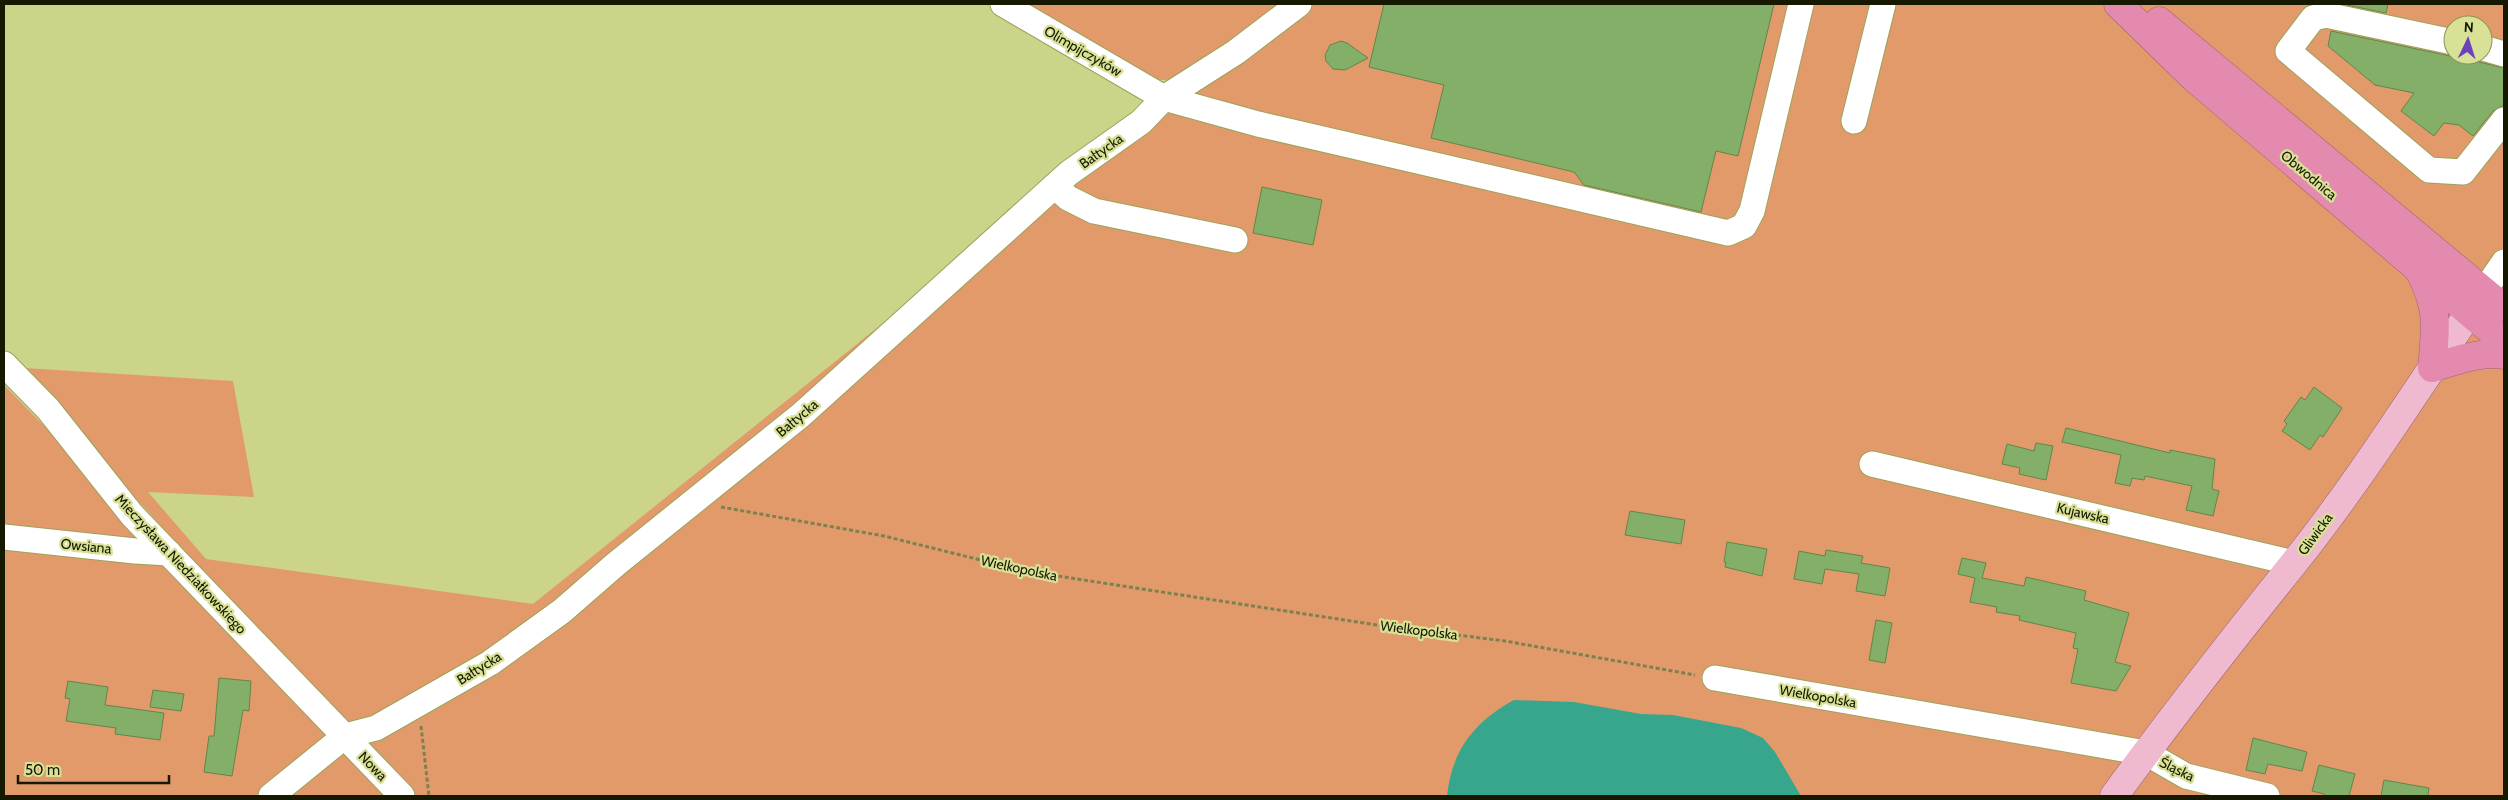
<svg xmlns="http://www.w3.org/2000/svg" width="2508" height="800" viewBox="0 0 2508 800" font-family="Cabin,sans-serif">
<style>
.green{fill:#e29a6b;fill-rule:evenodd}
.water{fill:#38a68c}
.building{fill:#84af69;stroke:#618649}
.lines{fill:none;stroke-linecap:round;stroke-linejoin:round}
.minor-casing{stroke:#9ba35a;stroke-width:27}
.major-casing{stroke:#9c6272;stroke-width:29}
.highway-casing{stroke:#9c6272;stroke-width:29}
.path{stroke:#7c824d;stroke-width:3;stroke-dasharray:4 2.5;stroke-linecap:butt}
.minor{stroke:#fff;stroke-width:25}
.major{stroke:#efb9cf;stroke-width:28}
.highway{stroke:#e48aaf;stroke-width:28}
.labels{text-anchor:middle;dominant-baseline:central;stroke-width:4.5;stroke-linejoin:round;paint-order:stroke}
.street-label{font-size:14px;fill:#161800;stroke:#d8e196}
</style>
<rect width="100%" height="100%" fill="#cbd489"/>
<!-- green -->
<g class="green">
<polygon points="1020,4 1279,4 1182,80 1154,80"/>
<path d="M1289,4h1215v792h-2500v-411l82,84 263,260 -221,-239 -104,-122 209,13 21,116 -106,-5 58,67 327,45 501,-402zM2453,25h30v30h-30z"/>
</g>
<!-- water -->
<path class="water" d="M1514,700l60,2 67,12 32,1 68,13 22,10 12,14 26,44h-354c5,-46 27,-74 67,-96z"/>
<!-- building -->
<g class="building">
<polygon points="1384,4 1774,4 1738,156 1716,151 1701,212 1584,185 1574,172 1431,138 1444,85 1369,67"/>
<polygon points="2342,4 2388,4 2386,13"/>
<polygon points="2331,31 2450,56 2466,55 2479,62 2504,68 2504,105 2493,111 2473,136 2459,125 2444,123 2434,136 2401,111 2414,93 2375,85 2328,46"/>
<polygon points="1341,41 1347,43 1368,58 1345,70 1333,69 1326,61 1325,55 1330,45"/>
<polygon points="1262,187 1322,200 1313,245 1253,233"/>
<polygon points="2314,387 2342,408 2323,437 2320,435 2310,450 2282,431 2287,424 2284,421 2301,397 2305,400"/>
<polygon points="2066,428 2170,453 2170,450 2215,459 2212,489 2219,491 2213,516 2186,510 2192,486 2145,476 2144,480 2132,478 2130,486 2115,483 2121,455 2062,442"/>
<polygon points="2036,443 2053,446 2046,480 2019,474 2020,468 2002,464 2007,444 2034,451"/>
<polygon points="1630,511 1685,520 1681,544 1625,535"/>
<polygon points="1727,542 1767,549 1762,576 1725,567 1726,562 1724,562"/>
<polygon points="1826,550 1863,556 1861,563 1890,568 1885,596 1856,591 1859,574 1825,569 1822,584 1794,579 1799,551 1825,556"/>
<polygon points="1962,558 1986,563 1982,578 2024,586 2026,577 2086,591 2084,600 2129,613 2115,662 2131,666 2116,691 2071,683 2078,649 2073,648 2076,633 2019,620 2020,616 1996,612 1997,607 1970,602 1975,578 1958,574"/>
<polygon points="1876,620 1892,623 1885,663 1869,660"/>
<polygon points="219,678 251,681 249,711 243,710 232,776 204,772 209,736 214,736"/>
<polygon points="68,681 108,687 105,705 164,713 160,740 115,734 116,728 66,721 70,699 65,698"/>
<polygon points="153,690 184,694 181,711 150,707"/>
<polygon points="2253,738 2307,752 2302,771 2268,764 2265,774 2246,770"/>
<polygon points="2319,765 2355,774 2349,796 2324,796 2324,794 2312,791"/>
<polygon points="2384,780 2429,788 2428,796 2381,796"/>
</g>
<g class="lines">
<!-- minor casing -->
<g class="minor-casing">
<g id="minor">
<polyline points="1003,4 1164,98 1258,124 1728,233 1744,226 1752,211 1801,4"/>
<polyline points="2453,42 2326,15 2313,18 2288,51 2429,170 2463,172 2504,120"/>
<polyline points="2483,48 2504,54"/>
<polyline points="1854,121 1883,4"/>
<polyline points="1055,186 1068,198 1094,211 1235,240"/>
<polyline points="2484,291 2504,262"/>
<polyline points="4,364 48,409 132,515 402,796"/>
<polyline points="1872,464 2294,563"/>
<polyline points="4,537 135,551 169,553"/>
<polyline points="1715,678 2146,753 2186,776 2267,796"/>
<polyline points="271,796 345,736 376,728 490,663 562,611 616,564 801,415 1069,173 1141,122 1164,98 1236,52 1299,4"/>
</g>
</g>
<!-- major casing -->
<g class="major-casing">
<path id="major" d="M2114,796c58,-79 118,-156 180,-233 68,-85 126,-179 188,-269"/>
</g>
<!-- highway casing -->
<g class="highway-casing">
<g id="highway">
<polyline points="2118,4 2194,78 2504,342"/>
<polyline points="2159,21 2504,308"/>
<path d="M2419,270c20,39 17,56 13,98 23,-7 48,-17 72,-13"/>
</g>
</g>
<!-- path -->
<g class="path">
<polyline points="721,507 884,536 1025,571 1377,625 1505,641 1695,675"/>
<polyline points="421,726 429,796"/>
</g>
<!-- minor -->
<use href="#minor" class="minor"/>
<!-- major -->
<use href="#major" class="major"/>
<!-- highway -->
<use href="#highway" class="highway"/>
</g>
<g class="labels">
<!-- street labels -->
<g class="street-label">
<text transform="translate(1083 51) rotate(30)">Olimpijczyków</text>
<text transform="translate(1101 151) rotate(-35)">Bałtycka</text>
<text transform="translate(2309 175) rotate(40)">Obwodnica</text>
<text transform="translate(797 418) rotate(-40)">Bałtycka</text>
<text transform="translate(2083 513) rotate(13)">Kujawska</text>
<text transform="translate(2315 534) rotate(-54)">Gliwicka</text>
<text transform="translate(86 546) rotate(6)">Owsiana</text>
<text transform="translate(181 564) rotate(47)">Mieczysława Niedziałkowskiego</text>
<text transform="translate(1019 568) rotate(12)">Wielkopolska</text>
<text transform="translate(1419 630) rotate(7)">Wielkopolska</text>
<text transform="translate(479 668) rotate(-32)">Bałtycka</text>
<text transform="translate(1818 696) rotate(10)">Wielkopolska</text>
<text transform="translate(373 766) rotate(46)">Nowa</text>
<text transform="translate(2177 769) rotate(26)">Śląska</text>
</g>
</g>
<!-- border -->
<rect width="2508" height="800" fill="none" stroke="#161800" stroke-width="10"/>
<!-- north arrow -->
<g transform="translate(2468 40) rotate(4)"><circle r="24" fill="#d8e196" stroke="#8a915a"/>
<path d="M0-4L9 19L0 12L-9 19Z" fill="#6a42bb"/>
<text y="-8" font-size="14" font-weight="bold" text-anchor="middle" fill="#161800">N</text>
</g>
<!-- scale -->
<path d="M18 775v8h151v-8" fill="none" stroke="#161800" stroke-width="2.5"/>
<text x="25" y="775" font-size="15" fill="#161800" stroke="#d8e196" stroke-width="4" paint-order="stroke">50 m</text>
</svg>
